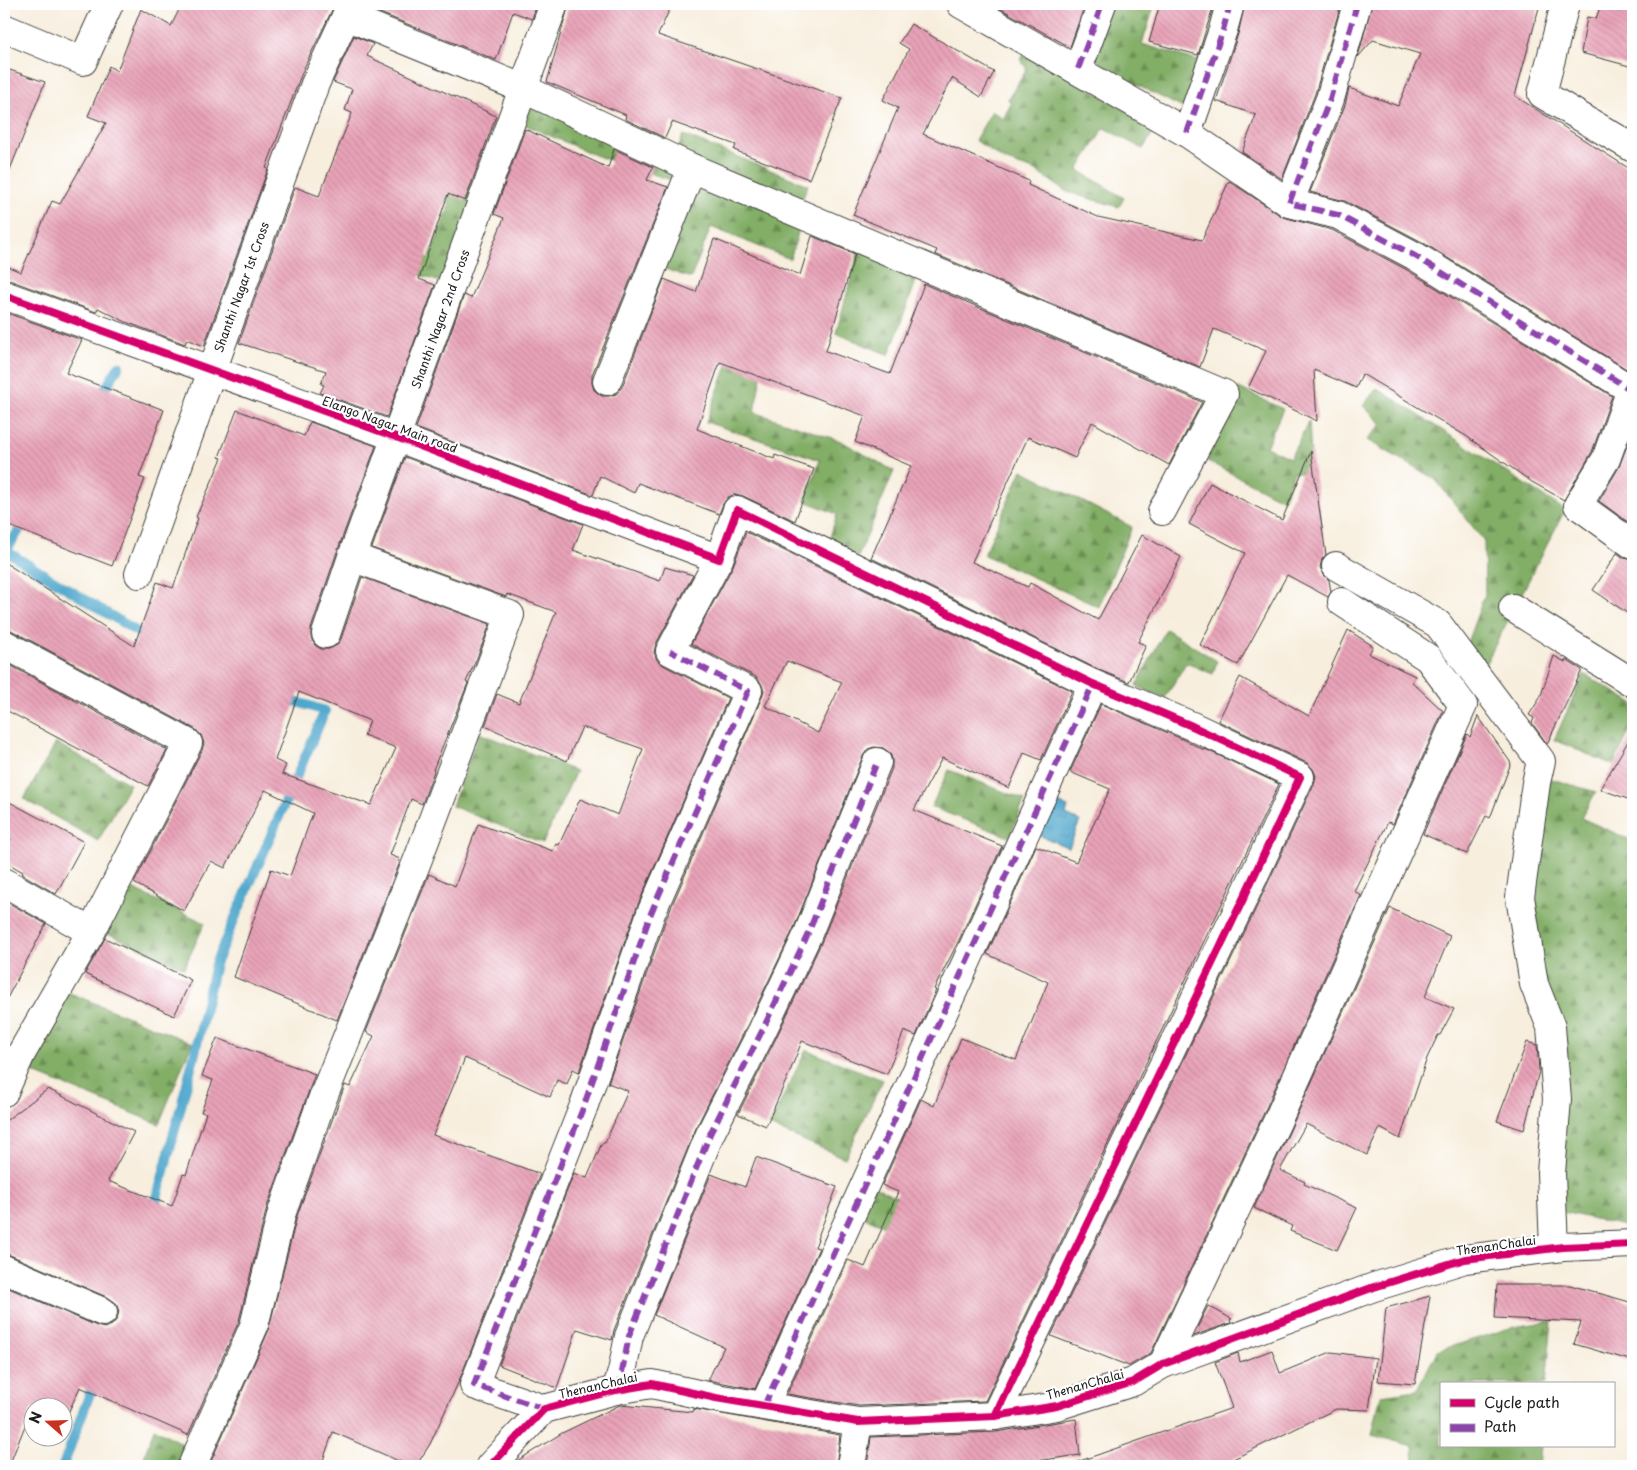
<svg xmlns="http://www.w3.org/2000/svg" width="1637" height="1470" viewBox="0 0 1637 1470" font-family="'Playpen Sans',sans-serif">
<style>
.forest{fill:url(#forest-firs);stroke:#4f6541}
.water{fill:url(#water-ripples);stroke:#366274}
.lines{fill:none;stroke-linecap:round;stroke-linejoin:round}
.stream{stroke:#4fa7cc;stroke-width:10}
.building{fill:url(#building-back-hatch);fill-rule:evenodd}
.street-casing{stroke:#3d3c39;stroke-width:30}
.secondary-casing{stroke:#3d3c39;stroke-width:30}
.street{stroke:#fff;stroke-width:28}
.secondary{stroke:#fff;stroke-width:28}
.quiet{stroke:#8e44ad;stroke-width:6;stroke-dasharray:12 6;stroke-linecap:butt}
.cycleway-casing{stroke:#fff;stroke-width:11}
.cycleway{stroke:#d6006c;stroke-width:8}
.labels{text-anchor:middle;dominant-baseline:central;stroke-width:4.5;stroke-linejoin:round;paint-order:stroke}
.street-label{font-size:12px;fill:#1c1c1c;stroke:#fff}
</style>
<defs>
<pattern id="forest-firs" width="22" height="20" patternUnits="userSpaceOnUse" patternTransform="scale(1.25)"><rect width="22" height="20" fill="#82ae66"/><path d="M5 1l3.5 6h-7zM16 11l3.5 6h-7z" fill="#6a8d53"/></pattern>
<pattern id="water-ripples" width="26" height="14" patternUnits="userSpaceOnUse" patternTransform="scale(1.25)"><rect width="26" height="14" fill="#4fa7cc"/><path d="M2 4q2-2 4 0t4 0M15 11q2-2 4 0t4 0" fill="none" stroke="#4187a5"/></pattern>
<pattern id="building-back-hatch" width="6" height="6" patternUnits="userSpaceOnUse" patternTransform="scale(1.25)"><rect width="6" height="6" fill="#e9a3b8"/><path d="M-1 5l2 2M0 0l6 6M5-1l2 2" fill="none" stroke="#c78c9e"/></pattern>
</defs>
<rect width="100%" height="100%" fill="#fff"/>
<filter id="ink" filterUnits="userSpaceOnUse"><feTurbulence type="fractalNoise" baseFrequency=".02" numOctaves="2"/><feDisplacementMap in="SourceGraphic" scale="10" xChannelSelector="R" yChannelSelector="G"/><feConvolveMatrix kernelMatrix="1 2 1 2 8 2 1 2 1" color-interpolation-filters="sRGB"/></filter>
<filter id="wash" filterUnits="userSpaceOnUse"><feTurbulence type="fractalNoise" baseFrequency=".0096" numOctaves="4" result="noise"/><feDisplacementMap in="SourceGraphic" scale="20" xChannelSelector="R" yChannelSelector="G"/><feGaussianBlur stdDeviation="1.12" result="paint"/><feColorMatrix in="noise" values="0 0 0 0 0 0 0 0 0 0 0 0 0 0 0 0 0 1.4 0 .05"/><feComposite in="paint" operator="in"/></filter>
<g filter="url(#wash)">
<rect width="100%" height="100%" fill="#f7eedd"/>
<!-- forest -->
<g class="forest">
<polygon points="1104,4 1155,4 1142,44 1205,63 1191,112 1125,79 1087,54"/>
<polygon points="1026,51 1156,128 1143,149 1104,128 1078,170 1124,198 1119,207 1067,192 1036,171 1004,160 975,140 992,111 1003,119 1011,104 1008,99 1027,69 1020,59"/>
<polygon points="529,99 675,167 671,180 597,156 521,123"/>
<polygon points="683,135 808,185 799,208 677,151"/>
<polygon points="416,149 485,174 448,285 374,258 380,241 429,258 450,204 403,185"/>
<polygon points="699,181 802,220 790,259 711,227 691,278 665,269"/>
<polygon points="860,246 919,273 889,355 836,333"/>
<polygon points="734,347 765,358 754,412 841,441 894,471 858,557 828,544 837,514 805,501 820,460 706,422"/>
<polygon points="1239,388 1283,409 1266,447 1290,458 1309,421 1312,475 1294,472 1283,500 1207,461"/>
<polygon points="1377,388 1565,510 1485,665 1465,648 1485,594 1484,541 1435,479 1367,440 1382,424 1363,406"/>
<polygon points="1022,470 1132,527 1099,607 984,555"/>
<polygon points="1166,629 1217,661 1213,674 1186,663 1165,698 1136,686"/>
<polygon points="1584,674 1633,703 1633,725 1613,765 1554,740"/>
<polygon points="479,733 576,771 543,843 452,806"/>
<polygon points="56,743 130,784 98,841 24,799"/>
<polygon points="949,770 1025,800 1009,837 931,807"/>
<polygon points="1541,776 1596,792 1581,818 1633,841 1633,1228 1559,1211 1524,895"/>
<polygon points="122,884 205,923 184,968 101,930"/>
<polygon points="60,989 192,1043 159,1124 27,1070"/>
<polygon points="806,1050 883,1080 845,1158 769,1126"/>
<polygon points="871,1185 954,1223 945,1252 859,1215"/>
<polygon points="1552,1321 1546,1384 1441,1384 1441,1446 1541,1446 1539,1466 1414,1466 1413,1446 1372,1435 1381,1395 1417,1390 1437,1351 1513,1327"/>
<polygon points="154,1428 193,1450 186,1466 141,1466"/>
</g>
<!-- water -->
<polygon class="water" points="1050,800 1068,807 1066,815 1080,821 1069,848 1036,834"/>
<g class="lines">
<!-- stream -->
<g class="stream">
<polyline points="99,399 119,366"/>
<polyline points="26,519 6,551 149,639"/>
<polyline points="153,1213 195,1053 215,964 325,711 282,697"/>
<polyline points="63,1466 95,1380"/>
</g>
</g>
<g id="blocks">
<!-- building -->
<g class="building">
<polygon points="182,4 335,4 303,70 266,168 268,169 204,346 187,339 185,344 126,322 98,308 96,312 9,280 4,280 4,265 21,272 52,201 60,204 106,123 88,116 109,66 117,71 141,9 171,26"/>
<polygon points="369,4 537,4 532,19 513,12 496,60 368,8"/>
<polygon points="569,4 672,4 658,35 842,98 809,179 734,150 736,145 672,122 665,138 625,119 626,115 547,82"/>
<polygon points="992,4 1085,4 1070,47"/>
<polygon points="1160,4 1214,4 1198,55 1149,42"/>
<polygon points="1245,4 1341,4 1315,94 1282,179 1242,152 1256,115 1216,101 1238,34"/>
<polygon points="1372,4 1540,4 1515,96 1633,171 1633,361 1629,369 1628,370 1422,242 1345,201 1310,192 1345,105 1349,88 1398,106 1420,54 1373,40 1358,57"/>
<polygon points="1601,4 1633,4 1633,67 1581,53 1587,17 1596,19"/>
<polygon points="911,24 994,72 981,97 952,78 923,134 1029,181 1028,185 1098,217 1202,240 1229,181 1283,217 1332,230 1407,270 1612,396 1592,452 1564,500 1532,482 1466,436 1362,374 1356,388 1314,370 1317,421 1248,388 1266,351 1214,329 1200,367 935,254 937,250 853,215 898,108 883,100 909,49 899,43"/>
<polygon points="354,36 373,44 367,56 496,116 465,201 448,194 419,279 435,285 387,417 320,393 324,385 321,384 326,371 239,343 295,187 319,196 352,113 345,110 352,89 333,82"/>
<polygon points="4,68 45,82 5,182 4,182"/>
<polygon points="525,129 608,168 614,149 653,167 647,180 668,187 592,375 592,383 594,390 602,396 609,396 616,394 622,387 664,279 696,292 714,239 800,275 812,236 855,254 826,351 890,374 924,284 1202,402 1169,465 1092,422 1075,458 1028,437 972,562 1028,587 1030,583 1098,620 1142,535 1181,557 1138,642 1146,645 1129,682 1099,670 871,558 911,466 855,442 865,416 720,362 697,429 774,459 775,455 814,469 795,521 743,496 736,494 728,497 723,504 719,514 638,483 634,493 600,476 593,495 416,428 464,295 471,298 504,218 494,214"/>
<polygon points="4,312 82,340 66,373 164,410 139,477 145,479 112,566 4,524"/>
<path d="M237,410l67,26 6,-14 66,24 -39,106 -26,77v9l4,7 6,4h8l8,-4 4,-6 21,-62 128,47 -13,34 -11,24 2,1 -35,87 1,1 -12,33 -11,-5 -21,56 10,4 -2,2 2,1 -63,158 -103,-43 37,-108 19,7 23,-63 -48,-23 -40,78 -14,-7 -27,50 -50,-28 68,-133 2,-7 -3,-8 -6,-6 -184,-99 -7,-2v-66l130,84 23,-64 16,6 25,-70 -2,-1 26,-59 -3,-1zM299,692l71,29 -6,14 32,13 -25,57 -89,-31 4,-9 -11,-5z"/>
<polygon points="1632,432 1633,433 1633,526 1599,501 1619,467"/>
<polygon points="1311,451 1326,555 1322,559 1320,567 1323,574 1329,580 1331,592 1328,597 1287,575 1238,665 1200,645 1245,553 1189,524 1210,483 1282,520"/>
<polygon points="405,457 583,524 573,550 660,581 665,567 693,575 656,644 654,652 657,660 663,665 728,698 637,907 579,1072 573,1069 567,1084 557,1080 550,1097 465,1058 433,1135 540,1174 459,1381 430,1444 416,1466 410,1466 333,1432 321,1466 209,1466 268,1332 297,1216 345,1085 350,1087 374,1036 366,1032 429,874 455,886 478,824 553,851 556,844 559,845 580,799 618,815 643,749 582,727 567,761 485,726 497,694 519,703 556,612 507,594 506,597 372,548"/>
<path d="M746,532l326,159 -31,69 -17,-7 -15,35 -67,-30 -28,52 88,36 -43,94 -25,49 2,1 -20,46 -12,-5 -17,43 -85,-33 -13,33 -23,52 -28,-12 38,-76 45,-95 71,-175v-9l-2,-6 -7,-5 -9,-1 -6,2 -5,7 -70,174 -45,94 -52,104 -82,202 -2,10 -35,-11 -20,59 -58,-23 75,-192 13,5 15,-35h3l23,-52 -20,-8 58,-164 96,-222 2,-7 -3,-7 -5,-6 -65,-33 42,-78zM787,661l55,21 -24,51 -53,-27z"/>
<polygon points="1617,553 1624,558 1633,560 1633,617 1593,590"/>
<polygon points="1348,630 1373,646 1369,654 1415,676 1412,682 1443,711 1393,824 1388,822 1354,891 1361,895 1263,1115 1151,1353 1129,1366 1051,1336 1258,904 1314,784 1316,776 1313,769 1307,763 1218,721 1240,677 1309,716"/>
<polygon points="1554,656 1565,662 1566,660 1582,670 1547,744 1532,723 1534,718 1529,715 1540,698"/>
<polygon points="4,662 167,750 148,786 4,709"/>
<polygon points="1101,704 1182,739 1204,750 1205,749 1279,784 985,1401 859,1406 787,1394 848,1260 865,1267 898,1192 882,1185 921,1099 934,1106 961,1038 1016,1060 1048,982 987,954 1036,846 1076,862 1110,789 1070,772"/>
<polygon points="1478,716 1511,763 1490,818 1486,816 1467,854 1423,834 1467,734 1470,737"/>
<polygon points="1633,733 1633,801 1600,789"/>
<polygon points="4,799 84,842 56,894 22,874 23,872 4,861 4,853 11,839 4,831"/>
<polygon points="7,902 46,924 4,1004 4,909"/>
<polygon points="1390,908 1450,936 1425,997 1454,1009 1440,1035 1438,1035 1427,1058 1400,1139 1380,1128 1367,1155 1306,1124 1280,1170 1305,1182 1304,1184 1357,1208 1337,1250 1290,1231 1292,1226 1254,1208 1291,1128"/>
<polygon points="105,938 191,980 174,1016 85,974"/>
<polygon points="217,1038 315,1074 267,1207 239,1321 188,1435 80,1387 64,1422 62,1421 62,1408 32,1408 9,1466 4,1466 4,1286 97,1326 104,1328 112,1325 117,1319 119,1311 116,1303 109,1298 10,1255 4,1254 4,1122 48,1089 134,1132 108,1181 172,1206 183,1174 186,1175 206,1113 201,1112 213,1080 202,1076"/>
<polygon points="1527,1042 1537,1045 1539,1071 1524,1130 1497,1121"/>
<polygon points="756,1157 837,1187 817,1239 818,1239 815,1247 819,1248 755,1389 708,1380 724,1347 654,1315 711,1174 745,1187"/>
<polygon points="1497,1285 1570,1285 1633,1303 1633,1361 1574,1344 1581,1322 1495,1318"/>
<polygon points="1430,1296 1415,1384 1378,1381 1386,1308"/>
<polygon points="1208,1306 1232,1319 1230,1320 1231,1323 1193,1336"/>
<polygon points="1272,1350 1280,1373 1331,1352 1376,1358 1369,1410 1336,1409 1219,1466 1078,1466 1077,1462 1232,1408 1215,1362 1238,1353 1240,1362"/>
<polygon points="620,1405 693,1412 694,1409 840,1435 836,1466 511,1466 517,1461 562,1433"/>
<polygon points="1076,1419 1080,1455 999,1466 867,1466 871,1437 996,1432"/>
</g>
</g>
</g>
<g filter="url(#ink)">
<use href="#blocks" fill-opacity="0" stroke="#3d3c39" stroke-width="1"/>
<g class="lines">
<!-- street casing -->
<g class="street-casing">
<g id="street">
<polyline points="961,4 1187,133 1289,203 1338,215 1415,256 1633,391"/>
<polyline points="1565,4 1542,94 1633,148"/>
<polyline points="346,16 524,89 692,168 1224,394 1162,511"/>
<polyline points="4,28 83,61 109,4"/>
<polyline points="1078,69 1102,4"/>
<polyline points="1187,133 1223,30 1230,4"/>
<polyline points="1289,203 1330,99 1357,4"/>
<polyline points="4,295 396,437 719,559 737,510 1093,684 1192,726 1300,777 1244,897 995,1416"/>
<polyline points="607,381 692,168"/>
<polyline points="1633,384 1606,459 1578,505 1633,545"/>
<polyline points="1336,566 1438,624 1541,761 1536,783 1520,897 1534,984 1551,1027 1557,1099 1551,1173 1554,1248"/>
<polyline points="139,574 315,84 346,16 353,4"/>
<polyline points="1513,608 1633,683"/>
<polyline points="326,634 352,557 554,4"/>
<polyline points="4,644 188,743 91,932 21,1054 4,1092"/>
<polyline points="4,882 91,932"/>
<polyline points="4,1269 103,1312"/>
<polyline points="1163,1364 1277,1122 1463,705 1428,658 1342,602"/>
<polyline points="616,1390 622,1372 629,1336 710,1134 762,1031 807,936 877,762"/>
<polyline points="764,1406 1093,684"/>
<polyline points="544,1409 474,1385 583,1108 651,913 748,691 670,651 719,559"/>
<polyline points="192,1466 254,1326 282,1212 322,1100 418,859 510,615 352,557"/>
<polyline points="851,1466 858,1422"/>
</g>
</g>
<!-- secondary casing -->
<g class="secondary-casing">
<polyline id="secondary" points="490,1466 544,1409 616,1390 652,1384 716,1398 858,1422 995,1416 1057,1406 1133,1382 1163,1364 1374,1287 1465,1259 1563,1247 1633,1244"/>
</g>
<!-- street -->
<use href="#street" class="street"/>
<!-- secondary -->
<use href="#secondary" class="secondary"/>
<!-- quiet -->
<g class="quiet">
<polyline points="1357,4 1330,99 1289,203 1338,215 1415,256 1633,391"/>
<polyline points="1078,69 1102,4"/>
<polyline points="1187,133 1223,30 1230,4"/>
<polyline points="616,1390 622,1372 629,1336 710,1134 762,1031 807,936 877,762"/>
<polyline points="764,1406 1093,684"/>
<polyline points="544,1409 474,1385 583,1108 651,913 748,691 670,651"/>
</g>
<!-- cycleway casing -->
<g class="cycleway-casing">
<g id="cycleway">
<polyline points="4,295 396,437 719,559 737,510 1093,684 1192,726 1300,777 1244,897 995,1416"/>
<polyline points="490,1466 544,1409 616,1390 652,1384 716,1398 858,1422 995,1416 1057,1406 1133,1382 1163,1364 1374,1287 1465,1259 1563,1247 1633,1244"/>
</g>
</g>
<!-- cycleway -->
<use href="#cycleway" class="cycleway"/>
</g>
</g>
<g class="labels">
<!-- street labels -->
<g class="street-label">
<text transform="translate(241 287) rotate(-70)">Shanthi Nagar 1st Cross</text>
<text transform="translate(440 319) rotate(-70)">Shanthi Nagar 2nd Cross</text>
<text transform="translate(390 424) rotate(20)">Elango Nagar Main road</text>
<text transform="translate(1496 1245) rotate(-8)">ThenanChalai</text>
<text transform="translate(1085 1384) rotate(-16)">ThenanChalai</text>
<text transform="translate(598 1385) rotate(-13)">ThenanChalai</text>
</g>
</g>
<!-- margin -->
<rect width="1637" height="1470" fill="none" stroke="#fff" stroke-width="20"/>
<!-- legend -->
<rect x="1440" y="1382" width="175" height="65" fill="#ffffff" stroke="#a4a4a4"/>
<rect x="1450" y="1399" width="25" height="8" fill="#d6006c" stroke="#a4a4a4"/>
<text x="1484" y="1408" font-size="15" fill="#1c1c1c">Cycle path</text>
<rect x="1450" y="1424" width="25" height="8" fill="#8e44ad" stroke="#a4a4a4"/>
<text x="1484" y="1432" font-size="15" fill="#1c1c1c">Path</text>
<!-- north arrow -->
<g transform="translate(48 1422) rotate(290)"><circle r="24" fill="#ffffff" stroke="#a4a4a4"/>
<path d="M0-4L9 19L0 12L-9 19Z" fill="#c8321e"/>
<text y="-8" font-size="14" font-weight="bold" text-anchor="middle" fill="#1c1c1c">N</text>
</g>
</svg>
